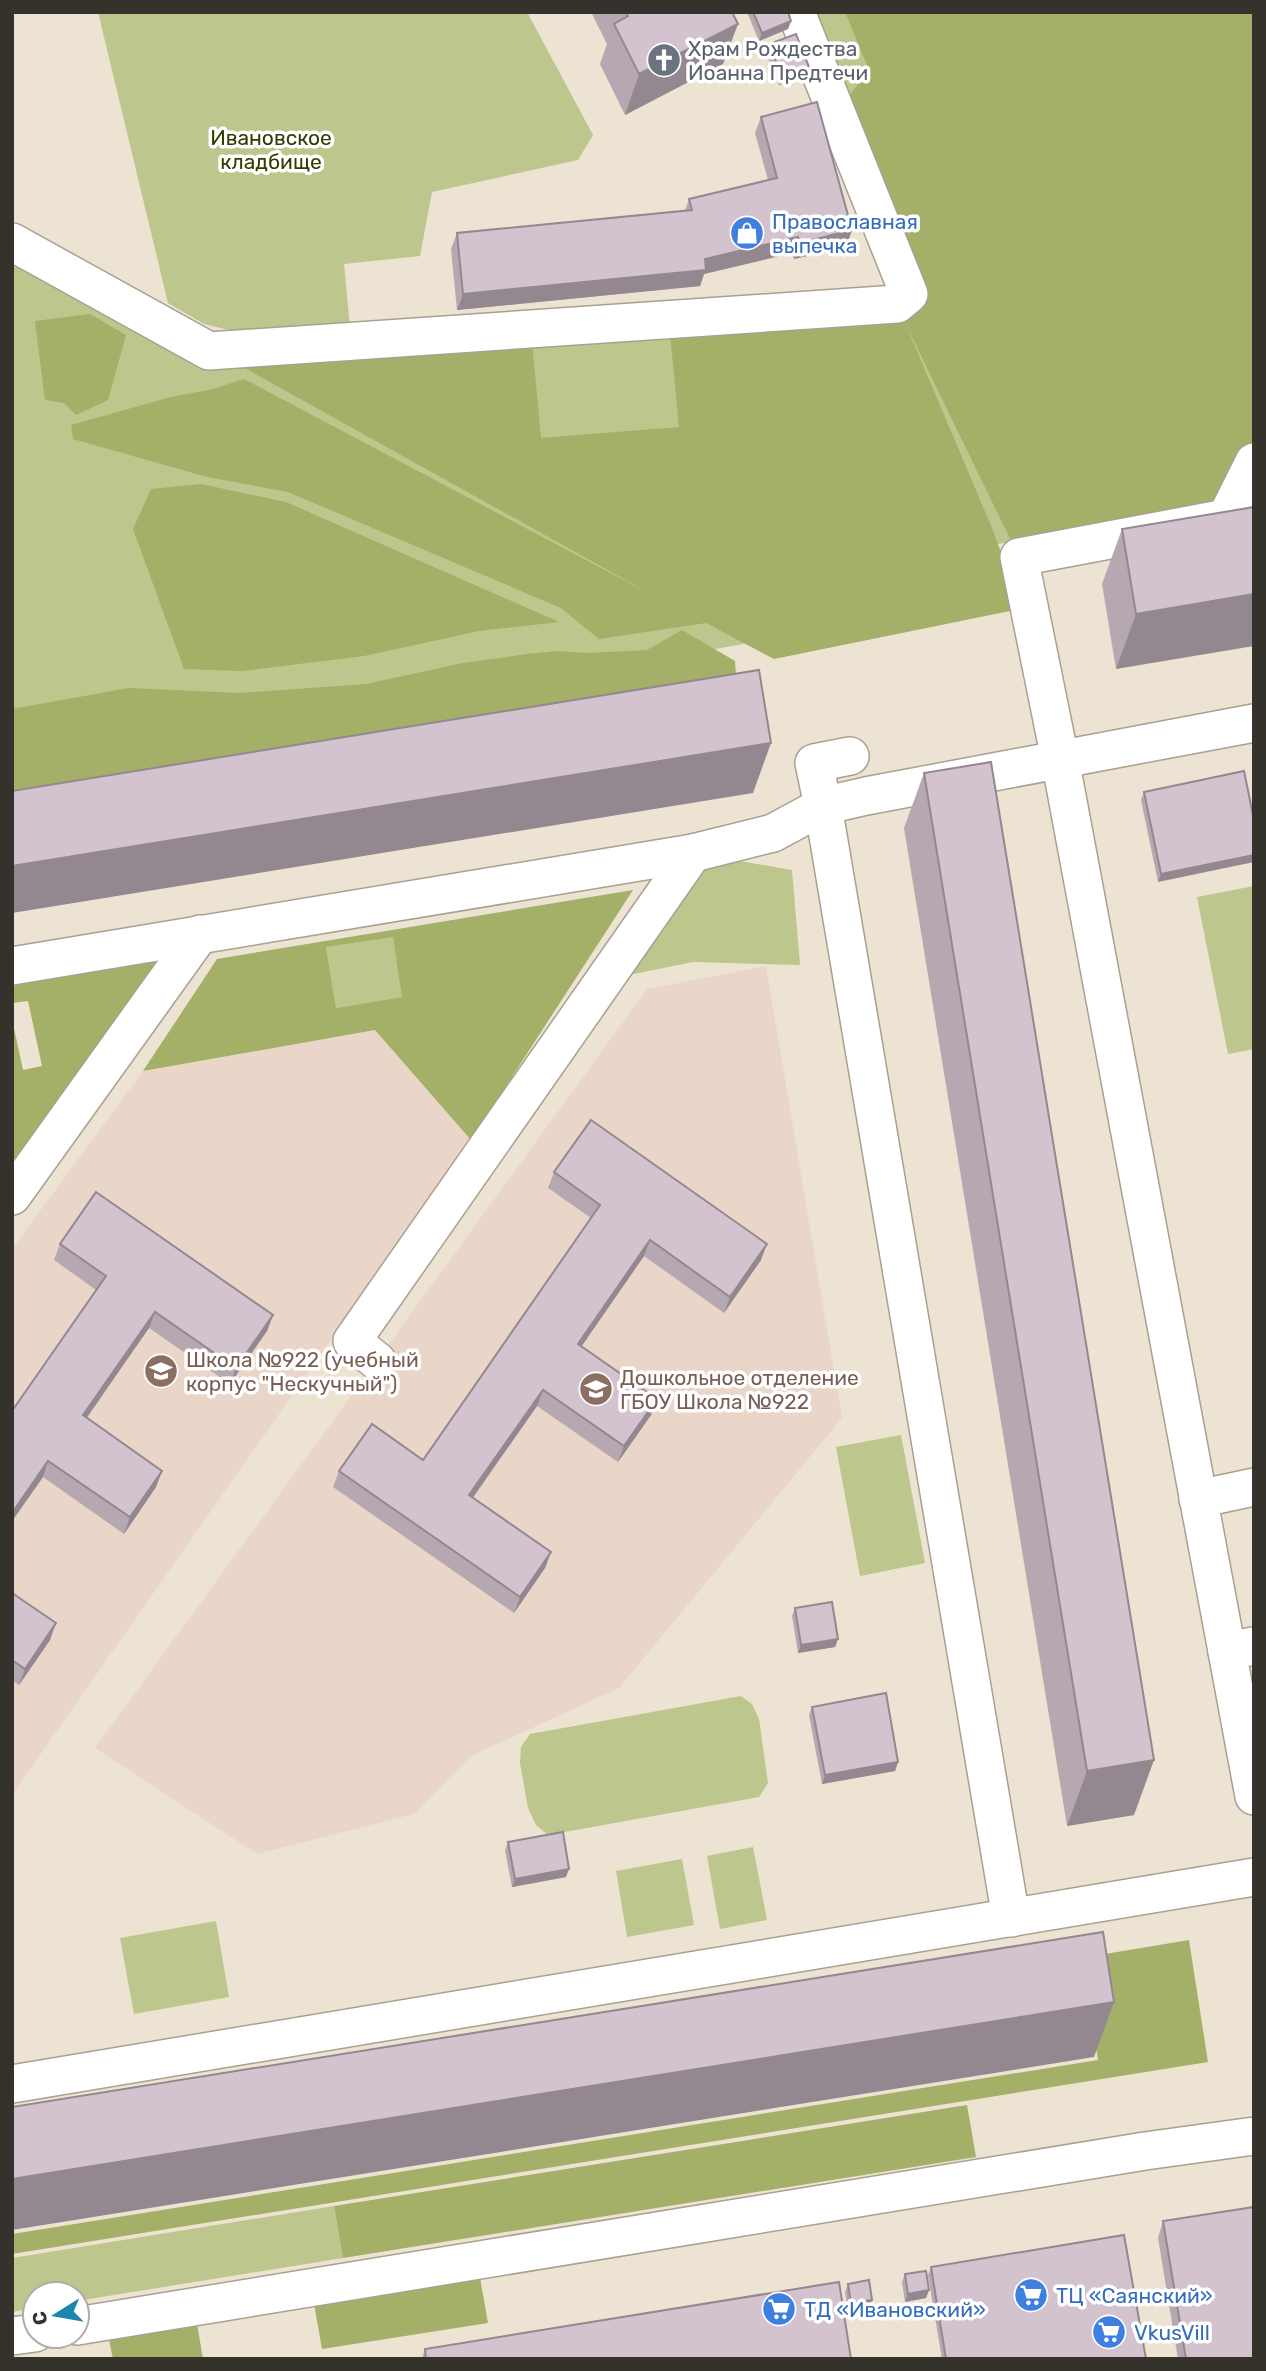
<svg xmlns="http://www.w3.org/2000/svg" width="1266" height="2371" viewBox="0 0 1266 2371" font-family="Rubik,sans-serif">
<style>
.education{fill:#ead6c8}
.green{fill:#bdc68c}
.forest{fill:#a4af68;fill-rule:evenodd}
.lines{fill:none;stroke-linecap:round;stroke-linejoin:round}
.minor-casing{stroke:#a9a091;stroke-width:40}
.minor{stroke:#fff;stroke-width:37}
.wall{fill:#b5a8b1}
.shaded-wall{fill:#948890}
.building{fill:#d3c3ce;stroke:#948890;stroke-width:2}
.labels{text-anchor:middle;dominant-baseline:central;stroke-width:7;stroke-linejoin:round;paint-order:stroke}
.worship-label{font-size:21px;fill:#5b616d;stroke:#fff;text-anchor:start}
.park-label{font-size:21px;fill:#353b01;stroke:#fff}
.shop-label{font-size:21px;fill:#366cbe;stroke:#fff;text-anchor:start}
.education-label{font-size:21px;fill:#785e54;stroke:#fff;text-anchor:start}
</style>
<rect width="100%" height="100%" fill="#ece3d2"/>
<!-- education -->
<g class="education">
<polygon points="766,966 842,1418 619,1688 471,1756 414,1814 257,1854 95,1748 647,989"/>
<polygon points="375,1030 471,1140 12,1795 12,1249 143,1071"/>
</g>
<!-- green -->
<g class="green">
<polygon points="98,12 527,12 593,135 578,160 432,192 420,256 344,264 350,327 245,334 204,324 168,303"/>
<polygon points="803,12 1254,12 1221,502 988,546 999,598 12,775 12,256 207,353 916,301"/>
<polygon points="693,853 792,870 800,965 693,962 604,980"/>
<polygon points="1254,886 1254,1049 1228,1054 1197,897"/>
<polygon points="393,936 403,997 336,1008 326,947"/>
<polygon points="901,1435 925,1563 860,1576 836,1447"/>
<polygon points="741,1696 752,1704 759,1719 768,1783 759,1797 548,1835 536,1825 528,1808 520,1763 521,1747 530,1734"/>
<polygon points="753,1847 767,1920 720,1929 707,1856"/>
<polygon points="682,1859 694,1925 627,1937 616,1871"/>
<polygon points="216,1921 229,1997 134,2014 120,1938"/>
<polygon points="334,2206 343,2258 77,2301 77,2294 35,2294 35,2308 12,2312 12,2258"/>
</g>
<!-- forest -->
<g class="forest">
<polygon points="845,12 1254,12 1254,462 1226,518 1019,557 906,325 992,528 1008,571 1015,610 774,659 706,623 599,639 561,608 288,492 207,477 73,439 71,425 171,397 213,389 244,379 656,597 225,357 532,342 541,438 679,427 670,333 909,294 897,212 849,96 869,70"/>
<polygon points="90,314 126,335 108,400 76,415 64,403 45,400 35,321"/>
<polygon points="201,484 286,502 559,622 479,631 364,656 242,671 184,669 133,529 151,489"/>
<polygon points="682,630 735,661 738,704 12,822 12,709 129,688 239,693 366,684 463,663 527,654 556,651 588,653 647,650"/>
<path d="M633,890l-162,250 -96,-110 -232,41 74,-112zM393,937l9,60 -66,11 -10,-61z"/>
<polygon points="166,958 12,1171 14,1059 12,1019 23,1070 42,1066 28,1001 12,1003 12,986"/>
<polygon points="1189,1940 1208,2062 12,2254 12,2234 1098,2060 1081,1958"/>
<polygon points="967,2105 976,2157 343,2258 334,2206"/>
<polygon points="479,2272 488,2323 322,2349 313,2298"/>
<polygon points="197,2324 203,2359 113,2359 109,2340"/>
</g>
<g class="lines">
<!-- minor casing -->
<g class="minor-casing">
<g id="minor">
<polyline points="12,242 209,351 897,304 909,294 796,12"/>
<polyline points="1254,462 1226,518 1019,557 1060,759 1227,1651 1254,1646"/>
<polyline points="12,966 693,853 773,833 823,806 814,763 850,756"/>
<polyline points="12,1196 200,934"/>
<polyline points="377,1361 352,1341 693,853"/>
<polyline points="1198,1499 1254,1487"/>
<polyline points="1227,1651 1254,1796"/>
<polyline points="1011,1918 823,806 866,796 1254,723"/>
<polyline points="12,2084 1254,1877"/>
<polyline points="77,2326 1145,2151 1254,2136"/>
<polyline points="12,2336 35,2333"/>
</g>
</g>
<!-- minor -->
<use href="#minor" class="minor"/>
</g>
<!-- wall -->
<g class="wall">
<polygon points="591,12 732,12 723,64 625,115 600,64 607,44"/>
<polygon points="747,12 788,12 791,21 788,29 759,41"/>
<polygon points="769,44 806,75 779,85 766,53"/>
<polygon points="761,117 852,230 846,247 794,259 792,253 704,274 700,286 457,310 451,249 457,233 685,211 689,199 768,180 755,133"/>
<polygon points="1254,507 1116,669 1102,584 1122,529"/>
<polygon points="1244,771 1158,882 1141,800 1144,792"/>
<polygon points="924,773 1134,1815 1067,1826 904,828"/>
<polygon points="554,1172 761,1260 724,1313 644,1256 581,1347 657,1399 651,1415 618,1462 537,1406 473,1498 551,1552 545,1568 514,1613 333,1487 339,1471 423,1460 591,1218 548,1188"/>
<polygon points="60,1244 273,1315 267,1331 230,1384 149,1328 87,1418 162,1471 156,1487 124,1534 43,1477 12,1521 12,1411 96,1290 54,1260"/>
<polygon points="12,1593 50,1640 19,1685 12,1680"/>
<polygon points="795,1608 838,1639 835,1647 798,1653 792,1616"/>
<polygon points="812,1707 898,1762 895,1771 822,1784 809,1715"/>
<polygon points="508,1842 566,1877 512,1887 505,1850"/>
<polygon points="1163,2221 1254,2359 1178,2359 1158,2238"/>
<polygon points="931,2267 1146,2359 942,2359 928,2275"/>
<polygon points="905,2274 929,2290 926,2298 905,2302 902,2282"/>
<polygon points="848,2284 872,2300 869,2308 848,2311 845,2292"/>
<polygon points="425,2349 851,2359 422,2359"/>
</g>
<!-- shaded-wall -->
<g class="shaded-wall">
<polygon points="791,21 788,29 759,41 762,33"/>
<polygon points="738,24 723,64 625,115 639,74"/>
<polygon points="809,67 806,75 779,85 782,77"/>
<polygon points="852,230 846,247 794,259 800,243"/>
<polygon points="798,237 792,253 704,274 700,286 457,310 463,294 705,259"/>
<polygon points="1254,594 1254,646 1116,669 1136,614"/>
<polygon points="771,743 753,793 12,913 12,866"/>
<polygon points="1254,855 1254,862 1158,882 1161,874"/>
<polygon points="650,1240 644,1256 572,1360 578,1344"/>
<polygon points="767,1244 761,1260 724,1313 730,1297"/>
<polygon points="155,1312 149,1328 77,1431 83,1415"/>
<polygon points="273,1315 267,1331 230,1384 236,1368"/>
<polygon points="543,1390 537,1406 463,1511 469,1495"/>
<polygon points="657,1399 651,1415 618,1462 624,1446"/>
<polygon points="48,1461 43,1477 12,1521 12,1513"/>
<polygon points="162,1471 156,1487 124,1534 130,1517"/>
<polygon points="551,1552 545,1568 514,1613 520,1597"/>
<polygon points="56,1623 50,1640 19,1685 25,1669"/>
<polygon points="838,1639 835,1647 798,1653 801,1645"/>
<polygon points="1154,1760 1134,1815 1067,1826 1087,1771"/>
<polygon points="898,1762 895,1771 822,1784 825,1775"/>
<polygon points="569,1869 566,1877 512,1887 515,1879"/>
<polygon points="1114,2002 1094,2057 12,2230 12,2179"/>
<polygon points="929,2290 926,2298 905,2302 908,2294"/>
<polygon points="872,2300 869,2308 848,2311 851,2303"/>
</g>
<!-- building -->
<g class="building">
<polygon points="626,12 732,12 738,24 639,74 614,24 628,16"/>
<polygon points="753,12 788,12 791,21 762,33"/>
<polygon points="796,34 809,67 782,77 769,44"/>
<polygon points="817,102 852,230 800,243 798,237 705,259 706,270 463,294 457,233 692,210 689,199 777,178 761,117"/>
<polygon points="1254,507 1254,594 1136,614 1122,529"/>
<polygon points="759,670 771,743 12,866 12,791"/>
<polygon points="991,762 1154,1760 1087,1771 924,773"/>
<polygon points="1244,771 1254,820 1254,855 1161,874 1144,792"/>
<polygon points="591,1120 767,1244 730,1297 650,1240 578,1344 657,1399 624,1446 543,1390 469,1495 551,1552 520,1597 339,1471 372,1424 423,1460 600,1205 554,1172"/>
<polygon points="96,1192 273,1315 236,1368 155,1312 83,1415 162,1471 130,1517 48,1461 12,1513 12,1411 106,1276 60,1244"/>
<polygon points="12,1593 56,1623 25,1669 12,1660"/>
<polygon points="832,1602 838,1639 801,1645 795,1608"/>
<polygon points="886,1693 898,1762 825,1775 812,1707"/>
<polygon points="563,1832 569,1869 515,1879 508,1842"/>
<polygon points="1103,1932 1114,2002 12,2179 12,2107"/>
<polygon points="1254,2207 1254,2359 1186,2359 1163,2221"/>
<polygon points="1124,2235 1146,2359 946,2359 931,2267"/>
<polygon points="926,2271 929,2290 908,2294 905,2274"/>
<polygon points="869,2280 872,2300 851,2303 848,2284"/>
<polygon points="839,2282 851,2359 426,2359 425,2349"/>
</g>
<!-- icons -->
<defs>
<g id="church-disc" transform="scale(1.75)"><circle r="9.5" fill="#6b7280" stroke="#fff"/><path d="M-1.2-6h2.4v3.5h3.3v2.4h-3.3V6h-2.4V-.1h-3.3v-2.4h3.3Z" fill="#fff"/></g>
<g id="shop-disc" transform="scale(1.75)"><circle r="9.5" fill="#3f7fe0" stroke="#fff"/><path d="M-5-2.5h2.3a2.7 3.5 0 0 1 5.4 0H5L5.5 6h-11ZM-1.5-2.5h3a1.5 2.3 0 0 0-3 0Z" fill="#fff"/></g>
<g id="school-disc" transform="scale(1.75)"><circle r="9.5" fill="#8d6e63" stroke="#fff"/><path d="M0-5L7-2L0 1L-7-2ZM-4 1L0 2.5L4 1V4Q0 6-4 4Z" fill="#fff"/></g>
<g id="supermarket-disc" transform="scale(1.75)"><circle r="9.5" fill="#3f7fe0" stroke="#fff"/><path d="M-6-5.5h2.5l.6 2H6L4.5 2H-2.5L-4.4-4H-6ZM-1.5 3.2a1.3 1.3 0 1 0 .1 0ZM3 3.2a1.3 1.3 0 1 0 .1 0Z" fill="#fff"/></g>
</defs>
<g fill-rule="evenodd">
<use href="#church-disc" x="664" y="60"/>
<use href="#shop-disc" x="747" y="233"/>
<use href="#school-disc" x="161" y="1371"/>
<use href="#school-disc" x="596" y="1389"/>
<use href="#supermarket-disc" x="1031" y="2295"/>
<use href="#supermarket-disc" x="779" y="2309"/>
<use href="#supermarket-disc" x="1109" y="2332"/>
</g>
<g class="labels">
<!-- worship labels -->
<g class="worship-label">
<text x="688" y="48">Храм Рождества<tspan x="688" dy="24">Иоанна Предтечи</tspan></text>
</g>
<!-- park labels -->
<g class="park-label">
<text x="271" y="137">Ивановское<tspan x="271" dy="24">кладбище</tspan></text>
</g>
<!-- shop labels -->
<g class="shop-label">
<text x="772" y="221">Православная<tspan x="772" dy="24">выпечка</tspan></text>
<text x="1056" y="2295">ТЦ «Саянский»</text>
<text x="804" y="2309">ТД «Ивановский»</text>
<text x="1134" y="2332">VkusVill</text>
</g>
<!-- education labels -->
<g class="education-label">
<text x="186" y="1359">Школа №922 (учебный<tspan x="186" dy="24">корпус "Нескучный")</tspan></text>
<text x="620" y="1377">Дошкольное отделение<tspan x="620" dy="24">ГБОУ Школа №922</tspan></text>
</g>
</g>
<!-- border -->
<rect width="1266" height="2371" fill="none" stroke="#35312b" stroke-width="28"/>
<!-- north arrow -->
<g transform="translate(56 2315) rotate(259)"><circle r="33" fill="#ffffff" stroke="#aeadaa" stroke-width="2"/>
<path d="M0-5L12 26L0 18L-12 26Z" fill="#1d86af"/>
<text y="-10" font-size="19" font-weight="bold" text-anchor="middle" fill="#35312b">С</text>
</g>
</svg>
